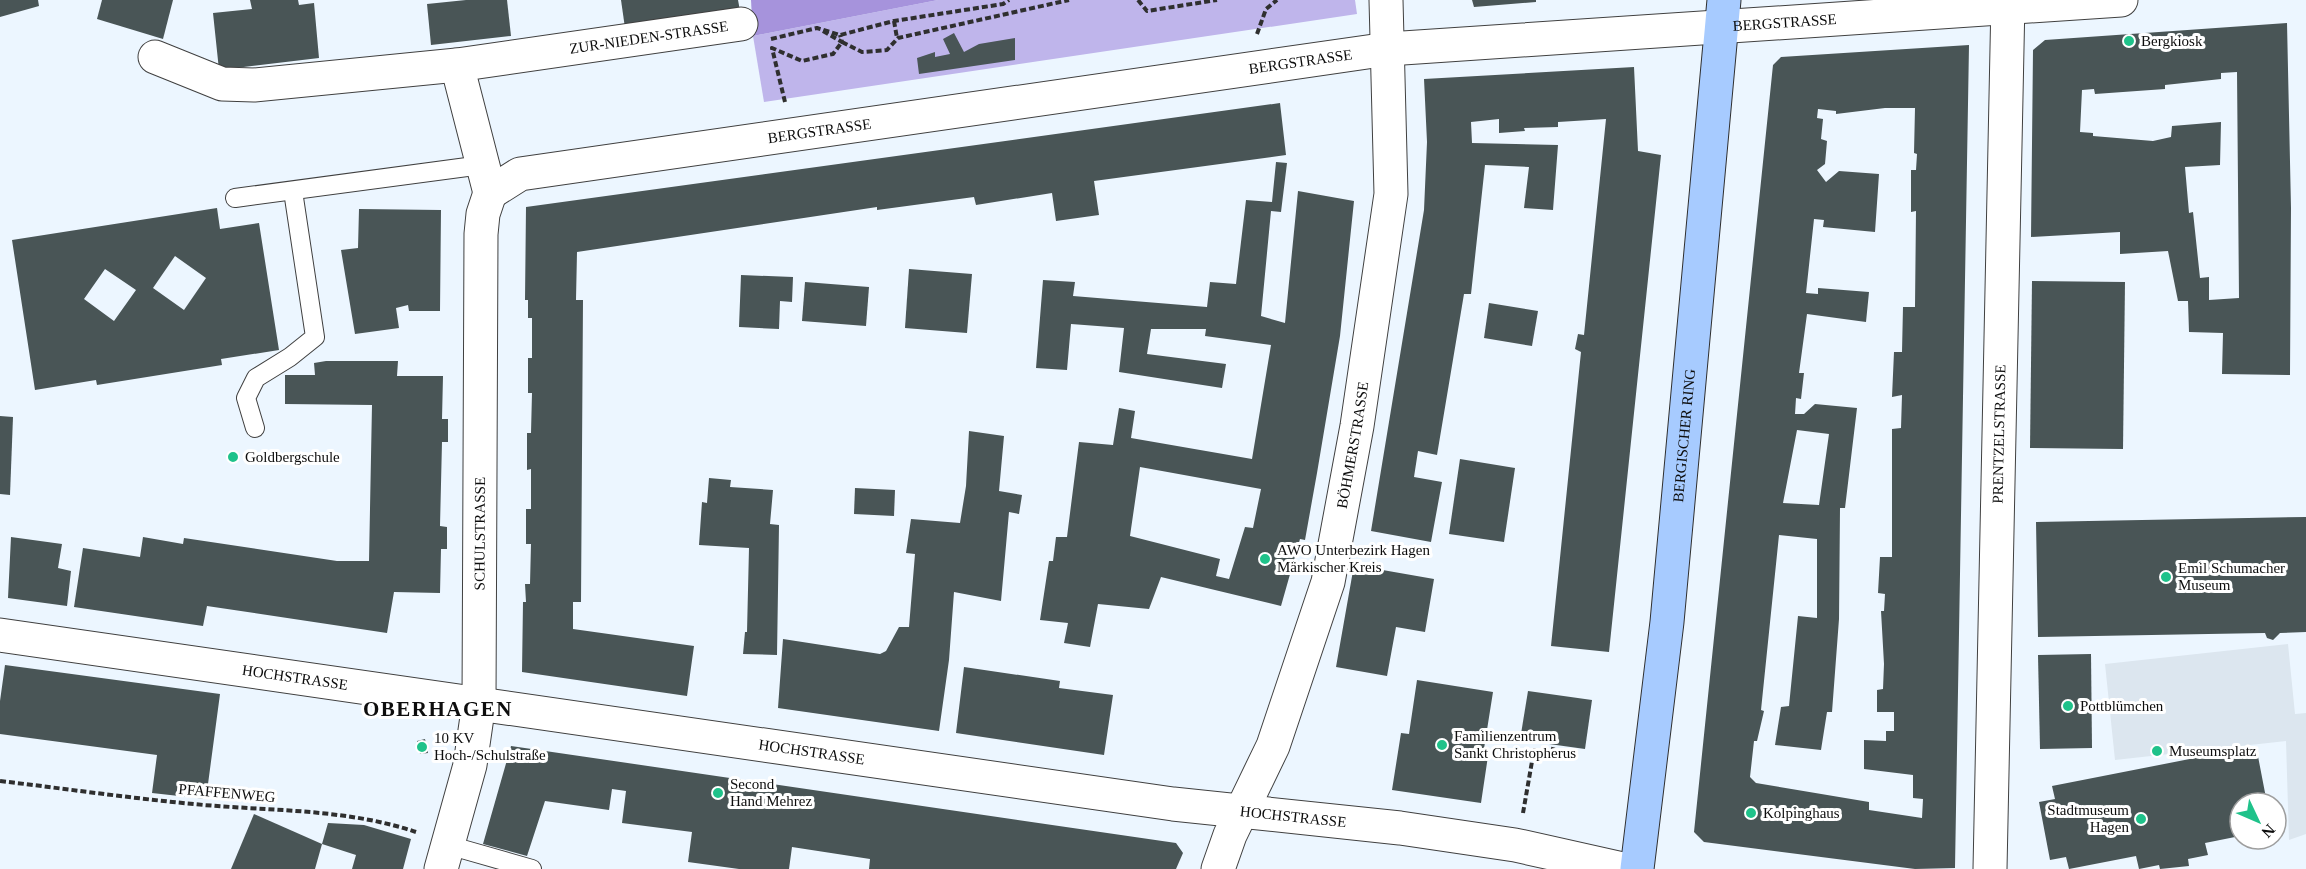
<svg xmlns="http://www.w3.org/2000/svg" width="2306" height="869" viewBox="0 0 2306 869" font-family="Georgia,serif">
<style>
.green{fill:#bfb5eb}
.forest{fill:#a693dc}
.plaza{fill:#dce6ef}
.building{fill:#495556;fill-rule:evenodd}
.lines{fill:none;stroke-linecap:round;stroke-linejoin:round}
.service-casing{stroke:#404040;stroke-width:20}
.minor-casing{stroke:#404040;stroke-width:35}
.tertiary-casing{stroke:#404040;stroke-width:35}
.secondary-casing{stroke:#2f2f2f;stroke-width:35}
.path{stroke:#2f2f2f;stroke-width:4;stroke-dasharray:6 3;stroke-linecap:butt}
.service{stroke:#fff;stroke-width:18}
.minor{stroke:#fff;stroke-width:33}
.tertiary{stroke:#fff;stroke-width:33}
.secondary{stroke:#a7cbff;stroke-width:33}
.poi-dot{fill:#1fc28a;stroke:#fff;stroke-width:2}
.labels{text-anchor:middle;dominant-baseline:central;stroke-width:6;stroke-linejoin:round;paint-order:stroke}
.street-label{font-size:15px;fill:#0d0d0d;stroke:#fff}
.poi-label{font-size:15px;fill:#0d0d0d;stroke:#fff;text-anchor:start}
.district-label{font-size:21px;font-weight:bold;letter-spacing:1.5px;fill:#0d0d0d;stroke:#fff}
</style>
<rect width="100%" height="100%" fill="#ecf6ff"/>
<!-- green -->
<polygon class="green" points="938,0 1355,0 1357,14 764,102 753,36"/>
<!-- forest -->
<polygon class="forest" points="751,0 938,0 753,36"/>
<!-- plaza -->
<polygon class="plaza" points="2288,644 2295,714 2306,713 2306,834 2289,840 2286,741 2115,760 2105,664"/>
<!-- building -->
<g class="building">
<polygon points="0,0 38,0 39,6 0,17"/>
<polygon points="102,0 173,0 163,39 97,19"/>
<polygon points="250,0 298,0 299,5 314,3 319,58 219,70 213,13 252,9"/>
<polygon points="466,0 507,0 511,36 431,45 427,4"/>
<polygon points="621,0 738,0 740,11 625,28"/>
<polygon points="1472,0 1536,0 1536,2 1474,7"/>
<path d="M2287,23l4,185 -1,167 -68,-1 1,-41 -34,-1 -1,-31h-10l-10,-50 -48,3v-22l-89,5 2,-187 12,-10zM2237,72l2,226 -30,2v-23l-9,1 -7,-66 -4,1 -4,-46 35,-2 1,-43 -49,4 -1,11 -18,4 -60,-5v-3l-13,-1 2,-42 12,-1 1,5 70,-5v-4l56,-6v-6z"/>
<polygon points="954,33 964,52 979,44 1015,38 1015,60 919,74 917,58 935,52 935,57 950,54 943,39"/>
<path d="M1969,45l-14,823 -40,1 -211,-27 -10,-10 79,-767 8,-8zM1885,108h30l-1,45 3,1 -1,16h-5v42l5,-1 -1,96h-12l-1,45h-8l-2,45 10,-2 -1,33 -9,1v128h-12l-2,36 7,1 -1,17h-3l3,53 -1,25 -6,1v22h17v19h-8v10l-22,-1v29l49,6v23l10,1 -1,19 -53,-8v-8l-113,-19 -6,-6 4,-36h3l7,-30 -3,-1 18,-175 38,4v79l-19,-2 -9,90 -8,1 -6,38 46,5 6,-38h5l7,-93 1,-111h5l12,-100 -42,-4 -11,10h-9l1,-16 5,1 3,-26h-5l8,-59 59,8 3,-30 -51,-4v6l-12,-1 8,-74 10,1 -1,7 52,5 4,-58 -40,-3 -13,11 -9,-12 8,-6 2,-23 -6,-2 2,-20 -6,-1 1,-9 18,2v3zM1797,430l32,4 -10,71 -36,-2z"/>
<polygon points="1634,67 1638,151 1661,155 1609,652 1551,646 1581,352 1575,349 1578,334 1584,335 1606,119 1558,122 1558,127 1524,128 1525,131 1499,133 1499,119 1471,122 1472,143 1558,145 1553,210 1524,208 1529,167 1485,165 1471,294 1464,294 1437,455 1418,451 1414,477 1442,482 1431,542 1371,531 1424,210 1427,142 1424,79"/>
<polygon points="1280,103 1286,155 1094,181 1099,215 1056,221 1052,193 976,205 974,197 877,210 877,207 577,252 576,300 583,300 582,452 581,602 573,602 573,629 694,646 687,696 522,672 523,602 526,602 525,584 530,584 531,544 526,544 526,509 531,509 531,469 527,470 527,433 531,433 532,393 528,393 528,358 532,358 532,318 528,318 528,300 525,300 526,207"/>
<path d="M1276,162l11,1 -6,49 -10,-1 -10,105 24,7 13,-132 56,10 -14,135 -23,137 -12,67 -5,-1 -19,67 -120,-29 -12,32 -51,-5 -8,43 -26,-4 4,-20 -28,-3 9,-59h4l3,-24h11l12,-95 34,3 6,-37 16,3 -4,27 121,21 19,-114 -66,-9 1,-7h-55l-4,25 79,10 -4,24 -103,-16 5,-44 -53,-4 -4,46 -31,-2 7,-88 32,2 -2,14 134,11 3,-25 26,2 10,-84 26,2zM1140,467l121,22 -8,39 -8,-1 -16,52 -13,-3 4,-17 -90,-23z"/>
<path d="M217,208l3,21 39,-6 20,127 -58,9 1,6 -125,20 -1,-5 -61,10 -23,-150zM175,256l31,22 -22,32 -31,-22zM105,269l31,21 -22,31 -30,-22z"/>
<polygon points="359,209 441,210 440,311 409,311 408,305 396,308 399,328 355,334 341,250 358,248"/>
<polygon points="909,269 972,274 967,333 905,328"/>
<polygon points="741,275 793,277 792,302 780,301 779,329 739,327"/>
<polygon points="2032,281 2125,282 2123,449 2030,448"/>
<polygon points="805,282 869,287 866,326 802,321"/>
<polygon points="1489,303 1538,311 1532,346 1484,338"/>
<polygon points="326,361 398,361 397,376 443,376 442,419 448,419 448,442 442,442 440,526 447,527 447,549 441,549 440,593 394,592 387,633 207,606 203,626 74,607 83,548 140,557 143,537 183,544 184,538 337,561 369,561 372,405 285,404 285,375 315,375 314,363"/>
<polygon points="0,416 13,417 10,495 0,494"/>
<polygon points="969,431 1004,436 999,491 1022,495 1019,514 1009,512 1001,601 954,592 949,660 939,731 778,708 783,639 880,654 886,651 899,627 909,627 915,554 906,553 911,519 960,523 966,486"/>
<polygon points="1460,459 1515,468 1504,542 1449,534"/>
<polygon points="709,478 731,480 730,487 773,490 770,524 779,525 777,655 743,654 745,632 747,632 749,548 699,545 702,502 707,503"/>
<polygon points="855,488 895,490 894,516 854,514"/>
<polygon points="2306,517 2306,632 2280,633 2273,640 2267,638 2265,633 2038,637 2036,522"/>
<polygon points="11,537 62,544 58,568 71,571 67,606 8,598"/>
<polygon points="1354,565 1434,579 1425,632 1396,627 1387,676 1336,667"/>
<polygon points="2091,654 2092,748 2040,749 2038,655"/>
<polygon points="5,665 220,694 206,799 152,793 157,755 0,734 0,701"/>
<polygon points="964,667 1060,681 1059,688 1113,695 1104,755 956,733"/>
<polygon points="1417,680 1493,692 1483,755 1488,756 1481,803 1392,790 1401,733 1409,734"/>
<polygon points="1528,691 1592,700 1585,749 1520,740"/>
<polygon points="425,739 428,753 420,754 417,741"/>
<polygon points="511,746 1176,843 1183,853 1176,869 869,869 870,859 792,847 789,869 739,869 688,862 692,832 622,823 626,791 612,789 609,810 545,801 527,856 483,844"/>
<polygon points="2256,746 2267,803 2240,803 2240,836 2205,843 2208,855 2188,859 2189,866 2160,869 2159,865 2139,869 2136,856 2069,869 2066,857 2050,860 2039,802 2055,799 2052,786"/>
<polygon points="254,814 322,844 315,869 231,869"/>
<polygon points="328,823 364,825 411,839 403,869 352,869 356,855 322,844"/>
</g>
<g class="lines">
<!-- service casing -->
<g class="service-casing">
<g id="service">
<polyline points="235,198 482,165"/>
<polyline points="255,428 246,398 256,378 290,357 315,337 293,191"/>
<polyline points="448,845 532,869"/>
</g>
</g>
<!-- minor casing -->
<g class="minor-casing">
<g id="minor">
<path id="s1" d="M155,57l67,27 32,1 203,-20 284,-41"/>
<polyline points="457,65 490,193"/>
<path id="s2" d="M490,193l30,-19 868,-125 733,-49"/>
<path id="s3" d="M441,869l29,-104 9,-62 2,-469 2,-20 7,-21"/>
<path id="s4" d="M1218,869l12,-34 43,-89 55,-164 29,-156 34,-232 -5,-194"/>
<path id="s5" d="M1990,869l18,-869"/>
</g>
</g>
<!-- tertiary casing -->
<g class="tertiary-casing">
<g id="tertiary">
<path id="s6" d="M0,635l1173,169 227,24 115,17 108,24"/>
</g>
</g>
<!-- secondary casing -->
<g class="secondary-casing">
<g id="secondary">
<path id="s7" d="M1637,869l30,-247 57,-622"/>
</g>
</g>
<!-- path -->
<g class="path">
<polyline points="1138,0 1147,11 1217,0"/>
<polyline points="894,21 897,38"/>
<polyline points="823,31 842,42 840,35"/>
<polyline points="1257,34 1266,9 1277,0"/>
<polyline points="771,39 817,28 840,35 894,21 1003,4 1009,0"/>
<polyline points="785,102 772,48 802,61 833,54 842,42 862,52 887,50 898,38 1069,0"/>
<path d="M0,781c68,8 136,18 204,24 70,6 144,4 212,27"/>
<polyline points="1523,813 1534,750 1552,752 1554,745"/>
</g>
<!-- service -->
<use href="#service" class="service"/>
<!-- minor -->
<use href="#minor" class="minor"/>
<!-- tertiary -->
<use href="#tertiary" class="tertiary"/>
<!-- secondary -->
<use href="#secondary" class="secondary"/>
</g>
<!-- markers -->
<g class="poi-dot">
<circle cx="2129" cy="41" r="6"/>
<circle cx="233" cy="457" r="6"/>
<circle cx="1265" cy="559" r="6"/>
<circle cx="2166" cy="577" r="6"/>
<circle cx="2068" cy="706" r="6"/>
<circle cx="1442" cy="745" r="6"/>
<circle cx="422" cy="747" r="6"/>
<circle cx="2157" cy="751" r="6"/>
<circle cx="718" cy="793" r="6"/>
<circle cx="1751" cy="813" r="6"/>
<circle cx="2141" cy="819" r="6"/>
</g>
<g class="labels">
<!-- street labels -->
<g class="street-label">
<text stroke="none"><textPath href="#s2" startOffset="1310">BERGSTRASSE</textPath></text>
<text stroke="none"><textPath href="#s1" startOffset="502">ZUR-NIEDEN-STRASSE</textPath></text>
<text stroke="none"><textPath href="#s2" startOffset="824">BERGSTRASSE</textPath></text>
<text stroke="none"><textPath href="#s2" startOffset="338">BERGSTRASSE</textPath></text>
<text stroke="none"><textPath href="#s5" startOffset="435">PRENTZELSTRASSE</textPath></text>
<text stroke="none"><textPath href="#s7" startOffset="436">BERGISCHER RING</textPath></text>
<text stroke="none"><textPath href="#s4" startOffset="447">BÖHMERSTRASSE</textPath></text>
<text stroke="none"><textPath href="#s3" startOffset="340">SCHULSTRASSE</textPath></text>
<text stroke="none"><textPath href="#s6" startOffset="298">HOCHSTRASSE</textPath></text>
<text stroke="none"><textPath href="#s6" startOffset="820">HOCHSTRASSE</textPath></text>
<text transform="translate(227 793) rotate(5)">PFAFFENWEG</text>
<text stroke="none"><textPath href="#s6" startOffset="1306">HOCHSTRASSE</textPath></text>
</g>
<!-- poi labels -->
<g class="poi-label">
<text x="2141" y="41">Bergkiosk</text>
<text x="245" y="457">Goldbergschule</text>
<text x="1277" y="550">AWO Unterbezirk Hagen<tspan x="1277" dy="17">Märkischer Kreis</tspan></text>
<text x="2178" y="568">Emil Schumacher<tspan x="2178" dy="17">Museum</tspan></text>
<text x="2080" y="706">Pottblümchen</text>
<text x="1454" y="736">Familienzentrum<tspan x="1454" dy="17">Sankt Christopherus</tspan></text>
<text x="434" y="738">10 KV<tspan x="434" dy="17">Hoch-/Schulstraße</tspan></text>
<text x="2169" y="751">Museumsplatz</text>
<text x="730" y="784">Second<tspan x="730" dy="17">Hand Mehrez</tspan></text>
<text x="2129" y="810" text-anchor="end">Stadtmuseum<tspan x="2129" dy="17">Hagen</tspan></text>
<text x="1763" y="813">Kolpinghaus</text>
</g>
<!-- district labels -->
<g class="district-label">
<text x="438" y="709">OBERHAGEN</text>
</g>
</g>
<!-- north arrow -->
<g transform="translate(2258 821) rotate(134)"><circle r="28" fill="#ffffff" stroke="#9e9e9e" stroke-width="1.5"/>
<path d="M0-4.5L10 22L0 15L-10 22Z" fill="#1fc28a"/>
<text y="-9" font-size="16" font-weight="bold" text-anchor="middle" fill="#0d0d0d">N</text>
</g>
</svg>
